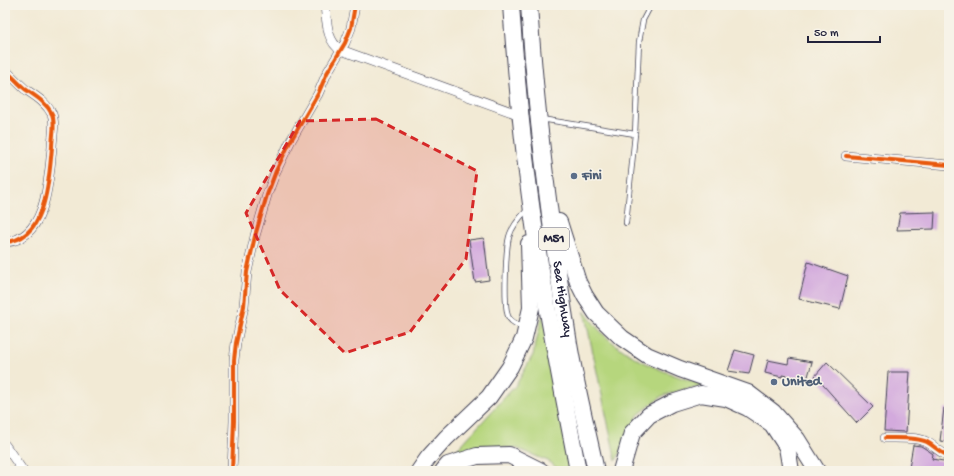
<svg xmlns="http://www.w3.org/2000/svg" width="954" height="476" viewBox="0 0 954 476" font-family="'Gochi Hand',sans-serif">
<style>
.green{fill:#b6d67d;stroke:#6c7c5c}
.building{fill:#d3aadd}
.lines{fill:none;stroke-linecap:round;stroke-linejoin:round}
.service-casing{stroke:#414052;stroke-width:6}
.minor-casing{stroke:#414052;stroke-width:10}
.motorway-casing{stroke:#414052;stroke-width:18}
.service{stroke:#fff;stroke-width:4.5}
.minor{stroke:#fff;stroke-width:9}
.motorway{stroke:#fff;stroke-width:16}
.cycleway-casing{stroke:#f7f3e8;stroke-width:6}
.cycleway{stroke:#e8590c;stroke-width:4}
.marked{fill:#d62828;fill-opacity:0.2;stroke:#d62828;stroke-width:3;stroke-dasharray:8 5;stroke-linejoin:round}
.service-dot{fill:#5c6f8a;stroke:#f7f3e8;stroke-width:1.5}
.labels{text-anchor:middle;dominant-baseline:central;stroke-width:3;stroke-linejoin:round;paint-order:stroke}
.shield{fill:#f7f3e8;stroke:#62616f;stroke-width:1}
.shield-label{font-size:13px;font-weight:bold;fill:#22223b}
.service-label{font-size:14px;font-weight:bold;fill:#4e5e75;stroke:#f7f3e8;text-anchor:start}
.street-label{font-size:14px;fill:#22223b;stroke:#f7f3e8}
</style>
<rect width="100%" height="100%" fill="#f7f3e8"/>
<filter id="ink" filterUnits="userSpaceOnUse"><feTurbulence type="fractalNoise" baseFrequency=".025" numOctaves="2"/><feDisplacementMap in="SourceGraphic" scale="8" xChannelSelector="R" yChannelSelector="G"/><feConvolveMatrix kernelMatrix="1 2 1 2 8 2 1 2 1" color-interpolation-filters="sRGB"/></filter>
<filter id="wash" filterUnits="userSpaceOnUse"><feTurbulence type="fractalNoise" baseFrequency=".012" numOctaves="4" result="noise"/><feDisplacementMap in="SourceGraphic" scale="16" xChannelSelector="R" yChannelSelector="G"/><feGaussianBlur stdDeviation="0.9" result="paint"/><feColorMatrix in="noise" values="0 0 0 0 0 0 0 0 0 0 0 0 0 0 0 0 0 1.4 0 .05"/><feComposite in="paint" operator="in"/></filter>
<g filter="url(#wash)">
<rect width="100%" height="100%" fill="#f2ead5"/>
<!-- green -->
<g class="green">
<path d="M584,311c6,7 12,16 19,23 31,29 67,40 106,53l-24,2 -23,7 -24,19 -22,46z"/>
<polygon points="543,313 570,471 561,471 548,461 516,448 483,446 452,455 516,385 533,355"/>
</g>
<g id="blocks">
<!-- building -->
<g class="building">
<polygon points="935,212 934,229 897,230 900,213"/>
<polygon points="484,238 489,280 475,282 469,240"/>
<polygon points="808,262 848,276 840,309 799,299"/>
<polygon points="735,350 754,355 749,374 728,371"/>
<polygon points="789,358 812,362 807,380 782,375 782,377 765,373 768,360 788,364"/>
<polygon points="827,362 873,407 857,423 815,376"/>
<polygon points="888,372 910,372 906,432 884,431"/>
<polygon points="944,408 949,408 949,442 940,441"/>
<polygon points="913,445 921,446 929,451 933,454 932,459 949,462 949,471 922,471 909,468"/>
</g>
</g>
</g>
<g filter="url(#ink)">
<use href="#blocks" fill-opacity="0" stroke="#414052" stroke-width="1"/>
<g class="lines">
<!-- service casing -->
<g class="service-casing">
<g id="service">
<polyline points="541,119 635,134"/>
<polyline points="626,223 635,134 639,42 643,20 651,5"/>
<path d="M525,327c-6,-2 -12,-3 -16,-9 -6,-9 -3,-69 0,-81 3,-11 11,-20 19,-28"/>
</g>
</g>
<!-- minor casing -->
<g class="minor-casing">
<g id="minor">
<path d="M325,5c2,16 1,36 16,45l179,65"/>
<path d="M5,70c7,6 13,13 20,19 10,7 21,13 27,25 4,9 0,23 0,33 -3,31 -5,93 -47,95"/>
<polyline points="846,156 949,165"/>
<path d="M885,438c12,0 33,-1 42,4 9,5 11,10 22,14"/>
<polyline points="5,445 23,471"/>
<polyline points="232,471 234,421 234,360 236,343 244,306 247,272 255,236 267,195 276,171 290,142 318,94 327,73 345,43 351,28 355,5"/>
</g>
</g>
<!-- motorway casing -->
<g class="motorway-casing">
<g id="motorway">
<path d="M511,5c4,56 9,112 16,168 12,100 32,199 51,298"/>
<path id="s1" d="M529,5c7,113 22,227 40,339 7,42 18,85 27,127"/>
<polyline points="559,222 578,282 585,296 596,313 622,338 647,355 680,369 748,393 773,412 797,439 817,471"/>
<polyline points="419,471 428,458 446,438 489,397 510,367 524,338 531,308 529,244"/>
<polyline points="443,471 448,465 477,456 509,455 541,471"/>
<polyline points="621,471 632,433 649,415 672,403 701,394 726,398 748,408 772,424 787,447 791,471"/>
</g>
</g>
<!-- service -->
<use href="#service" class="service"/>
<!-- minor -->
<use href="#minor" class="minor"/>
<!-- motorway -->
<use href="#motorway" class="motorway"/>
<!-- cycleway casing -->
<g class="cycleway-casing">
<g id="cycleway">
<path d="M5,70c7,6 13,13 20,19 10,7 21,13 27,25 4,9 0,23 0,33 -3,31 -5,93 -47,95"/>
<polyline points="846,156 949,165"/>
<path d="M885,438c12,0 33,-1 42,4 9,5 11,10 22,14"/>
<polyline points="232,471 234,421 234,360 236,343 244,306 247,272 255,236 267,195 276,171 290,142 318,94 327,73 345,43 351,28 355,5"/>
</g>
</g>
<!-- cycleway -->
<use href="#cycleway" class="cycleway"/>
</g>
</g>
<!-- marked area -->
<path class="marked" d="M376,119l101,52 -11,88 -56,73 -65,21 -65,-63 -34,-77 54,-92z"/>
<!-- markers -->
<g class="service-dot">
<circle cx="574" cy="176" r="4"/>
<circle cx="774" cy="382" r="4"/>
</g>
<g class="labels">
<!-- shield labels -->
<rect class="shield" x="539" y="228" width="30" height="22" rx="3"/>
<g class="shield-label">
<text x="554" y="239">M51</text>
</g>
<!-- service labels -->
<g class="service-label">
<text x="582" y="176">Fini</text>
<text x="782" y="382">United</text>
</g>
<!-- street labels -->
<g class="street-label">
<text stroke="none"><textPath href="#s1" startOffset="296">Sea Highway</textPath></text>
</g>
</g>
<!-- margin -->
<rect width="954" height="476" fill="none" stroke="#f7f3e8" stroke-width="20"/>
<!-- scale -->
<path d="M808 36v6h72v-6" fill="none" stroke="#22223b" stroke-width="2"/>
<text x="814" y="36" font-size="12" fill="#22223b" stroke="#f7f3e8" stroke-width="3" paint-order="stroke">50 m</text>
</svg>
